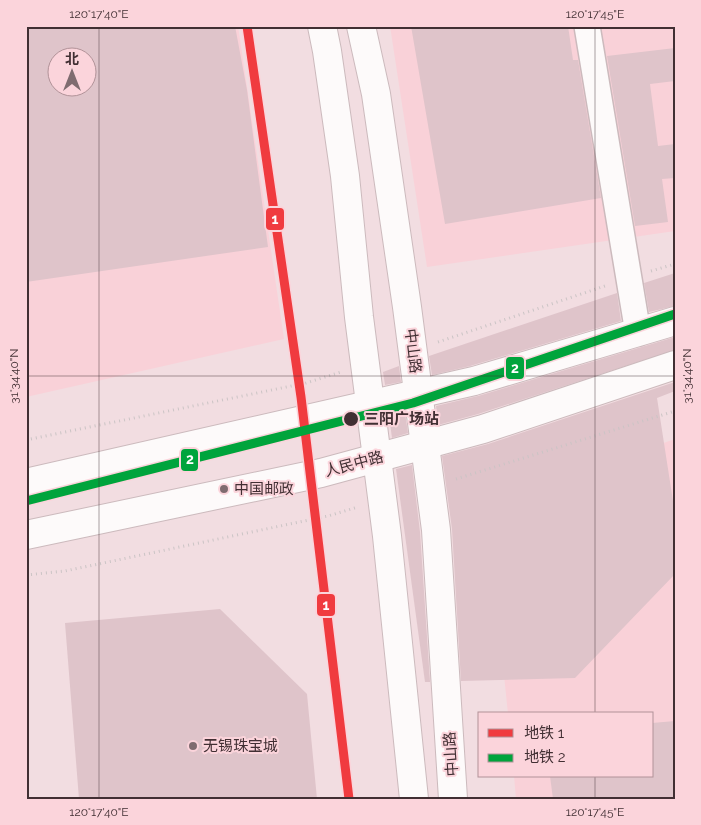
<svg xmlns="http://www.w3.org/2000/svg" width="701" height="825" viewBox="0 0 701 825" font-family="Raleway,'Noto Sans SC',sans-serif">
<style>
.built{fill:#f9d1d8;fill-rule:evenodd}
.building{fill:#dfc4ca;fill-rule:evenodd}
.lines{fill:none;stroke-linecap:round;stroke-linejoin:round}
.street-casing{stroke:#ccbabd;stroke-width:28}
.secondary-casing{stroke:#ccbabd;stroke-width:30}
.path{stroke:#cbc4c5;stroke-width:3;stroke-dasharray:1 4;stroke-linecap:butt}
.street{stroke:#fdfafa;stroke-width:25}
.secondary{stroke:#fdfafa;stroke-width:28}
.metro-1-casing{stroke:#fbd4db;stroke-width:12}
.metro-2-casing{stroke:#fbd4db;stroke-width:12}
.metro-1{stroke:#f03b3f;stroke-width:9}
.metro-2{stroke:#00a43c;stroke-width:9}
.ticks{fill:none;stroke:#412f33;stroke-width:1;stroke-opacity:0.45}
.stop-dot{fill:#412f33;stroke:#fbd4db;stroke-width:2}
.poi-dot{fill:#7f6c70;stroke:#fbd4db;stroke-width:2}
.labels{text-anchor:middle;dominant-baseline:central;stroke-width:4;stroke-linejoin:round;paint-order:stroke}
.street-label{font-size:15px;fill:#412f33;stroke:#fbd4db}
.stop-label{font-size:15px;font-weight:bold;fill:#412f33;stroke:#fbd4db;text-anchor:start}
.poi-label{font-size:15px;fill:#412f33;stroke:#fbd4db;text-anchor:start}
.line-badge{stroke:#fbd4db;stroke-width:2}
.badge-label{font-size:14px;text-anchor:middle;font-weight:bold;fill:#fff}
.neatline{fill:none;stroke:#412f33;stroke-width:2}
.ticks-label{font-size:12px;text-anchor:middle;fill:#412f33}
</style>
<rect width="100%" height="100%" fill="#f2dde1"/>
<!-- built -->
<g class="built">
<path d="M26,26h212l46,313 -258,58zM58,58h30v30h-30z"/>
<polygon points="390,26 675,26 675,231 427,267"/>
<polygon points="675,439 675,799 516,799 514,776 652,776 652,714 508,714 492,558 543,485"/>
</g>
<!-- building -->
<g class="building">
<path d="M26,26h209l12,64 21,157 -242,35zM58,58h30v30h-30z"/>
<polygon points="411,26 568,26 573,60 578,60 601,198 445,224"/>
<polygon points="675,48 675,81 650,84 658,146 675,144 675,178 662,179 668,222 635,226 607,56"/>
<polygon points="675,273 675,306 649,312 644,283"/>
<polygon points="617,293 621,321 470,366 432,375 429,356"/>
<polygon points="675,337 675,350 478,414 438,425 436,406 478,396"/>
<polygon points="399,366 401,382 385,385 383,372"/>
<polygon points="675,382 675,391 657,398 675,514 675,574 575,678 461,681 452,529 442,456 488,444"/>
<polygon points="405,413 408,433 392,438 389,416"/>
<polygon points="412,465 420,532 430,682 425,682 396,469"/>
<polygon points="220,609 307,694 317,799 79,799 65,623"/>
<polygon points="675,721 675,799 553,799 550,776 652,776 652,723"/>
</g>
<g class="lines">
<!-- street casing -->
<g class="street-casing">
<polyline id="street" points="587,26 638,333"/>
</g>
<!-- secondary casing -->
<g class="secondary-casing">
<g id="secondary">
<polyline points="322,26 327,51 345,176 359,317 387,536 414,799"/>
<polyline points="361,26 376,94 407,307 436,530 453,799"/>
<polyline points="26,483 474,381 675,321"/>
<polyline points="26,535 321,473 483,429 675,365"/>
</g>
</g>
<!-- path -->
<g class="path">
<polyline points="651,271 675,264"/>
<polyline points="438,342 605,286"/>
<polyline points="26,440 306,383 341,372"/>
<polyline points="456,479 675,411"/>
<polyline points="26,575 65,571 328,516 358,507"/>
</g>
<!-- street -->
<use href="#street" class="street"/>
<!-- secondary -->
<use href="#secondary" class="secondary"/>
<!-- metro-1 casing -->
<g class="metro-1-casing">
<polyline id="metro-1" points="247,26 301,397 349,799"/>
</g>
<!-- metro-2 casing -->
<g class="metro-2-casing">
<polyline id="metro-2" points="26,501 413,403 675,314"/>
</g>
<!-- metro-1 -->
<use href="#metro-1" class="metro-1"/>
<!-- metro-2 -->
<use href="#metro-2" class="metro-2"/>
</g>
<!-- ticks -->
<path class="ticks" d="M99,26v773M595,26v688M26,376h649M595,776v23"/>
<!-- markers -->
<circle class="stop-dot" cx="351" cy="419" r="8"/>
<g class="poi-dot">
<circle cx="224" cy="489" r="5"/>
<circle cx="193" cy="746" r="5"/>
</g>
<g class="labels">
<!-- street labels -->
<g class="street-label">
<text transform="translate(413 351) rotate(83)">中山路</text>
<text transform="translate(354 464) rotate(-15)">人民中路</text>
<text transform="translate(451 754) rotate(-94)">中山路</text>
</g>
<!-- stop labels -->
<g class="stop-label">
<text x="364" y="419">三阳广场站</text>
</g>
<!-- poi labels -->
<g class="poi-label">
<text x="234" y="489">中国邮政</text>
<text x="203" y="746">无锡珠宝城</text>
</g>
</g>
<g class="line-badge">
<rect x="265" y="207" width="20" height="24" rx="5" fill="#f03b3f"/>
<rect x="505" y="356" width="20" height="24" rx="5" fill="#00a43c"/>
<rect x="180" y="448" width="19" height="24" rx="5" fill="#00a43c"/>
<rect x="316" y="593" width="20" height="24" rx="5" fill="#f03b3f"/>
</g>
<g class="badge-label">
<text x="275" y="224">1</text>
<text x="515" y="373">2</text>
<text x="190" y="464">2</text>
<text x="326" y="610">1</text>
</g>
<!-- border -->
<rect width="701" height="825" fill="none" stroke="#fbd4db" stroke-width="55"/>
<!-- legend -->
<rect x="478" y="712" width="175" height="65" fill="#fbd4db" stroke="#b19298"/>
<rect x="488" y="729" width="25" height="8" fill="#f03b3f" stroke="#b19298"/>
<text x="524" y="738" font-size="15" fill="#412f33">地铁 1</text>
<rect x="488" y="754" width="25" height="8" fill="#00a43c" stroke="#b19298"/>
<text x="524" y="762" font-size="15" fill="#412f33">地铁 2</text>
<!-- north arrow -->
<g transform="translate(72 72)"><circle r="24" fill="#fbd4db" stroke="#b19298"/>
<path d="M0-4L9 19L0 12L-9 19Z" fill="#7f6c70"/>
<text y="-8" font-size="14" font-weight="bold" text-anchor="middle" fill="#412f33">北</text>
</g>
<rect x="28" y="28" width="646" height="770" class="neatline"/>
<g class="ticks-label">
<text x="99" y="18">120°17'40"E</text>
<text x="595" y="18">120°17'45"E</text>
<text transform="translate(14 376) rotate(-90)" y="4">31°34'40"N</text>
<text transform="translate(687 376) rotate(-90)" y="4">31°34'40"N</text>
<text x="99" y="816">120°17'40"E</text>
<text x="595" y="816">120°17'45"E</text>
</g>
</svg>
